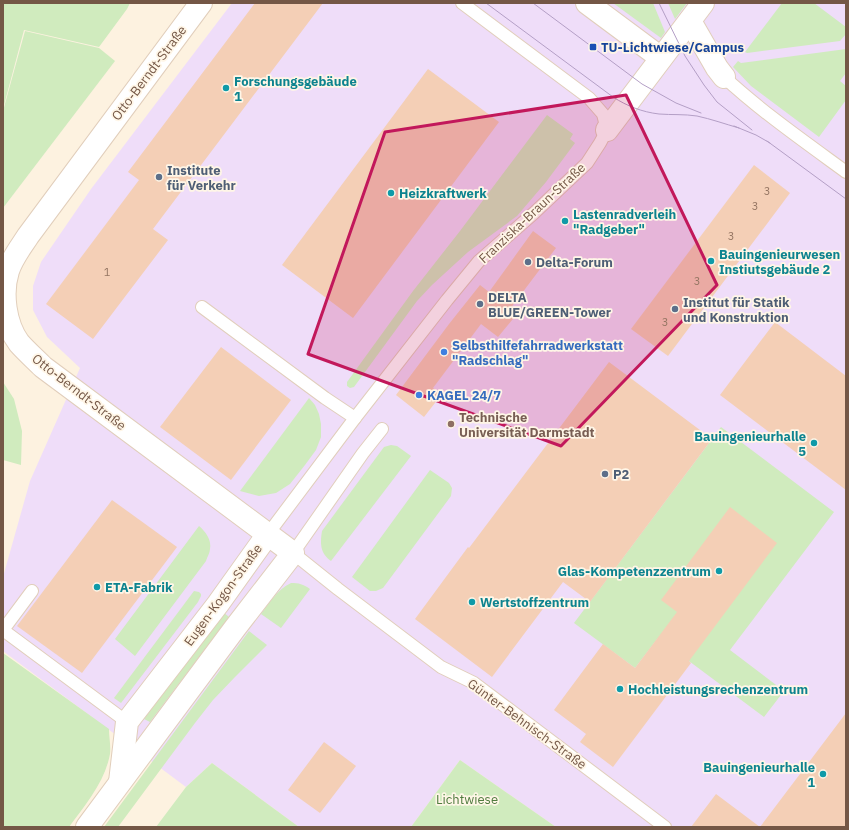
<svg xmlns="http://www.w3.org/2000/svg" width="849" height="830" viewBox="0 0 849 830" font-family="'IBM Plex Sans',sans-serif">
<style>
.education{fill:#efddf9}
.green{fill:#d0ebbe}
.building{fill:#f4cfb6}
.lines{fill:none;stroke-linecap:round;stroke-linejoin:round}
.lane-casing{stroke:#e1cebb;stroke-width:14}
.street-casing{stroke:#e1cebb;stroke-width:24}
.lane{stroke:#fff;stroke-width:12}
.street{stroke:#fff;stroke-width:22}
.tram{stroke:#b49fc6;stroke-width:1}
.marked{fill:#c2185b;fill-opacity:0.2;stroke:#c2185b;stroke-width:3;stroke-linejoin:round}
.transit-dot{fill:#1a4fb4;stroke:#fff6e7;stroke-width:1.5}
.culture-dot{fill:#0f9aa8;stroke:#fff6e7;stroke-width:1.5}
.service-dot{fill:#5c6f8a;stroke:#fff6e7;stroke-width:1.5}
.shop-dot{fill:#3f7fe0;stroke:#fff6e7;stroke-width:1.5}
.education-dot{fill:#8d6e63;stroke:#fff6e7;stroke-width:1.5}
.labels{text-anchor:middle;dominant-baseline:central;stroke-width:3.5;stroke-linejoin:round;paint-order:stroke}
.number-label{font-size:11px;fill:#947562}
.transit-label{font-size:13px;font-weight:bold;fill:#164399;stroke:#fff6e7;text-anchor:start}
.street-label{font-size:13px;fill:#745746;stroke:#fff6e7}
.culture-label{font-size:13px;font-weight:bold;fill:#0d838f;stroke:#fff6e7;text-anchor:start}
.service-label{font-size:13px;font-weight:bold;fill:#4e5e75;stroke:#fff6e7;text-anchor:start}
.shop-label{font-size:13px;font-weight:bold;fill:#366cbe;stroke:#fff6e7;text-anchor:start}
.education-label{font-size:13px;font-weight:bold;fill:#785e54;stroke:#fff6e7;text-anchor:start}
.park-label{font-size:13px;fill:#4f7b3e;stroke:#fff6e7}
</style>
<rect width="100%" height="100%" fill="#fdf2e0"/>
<!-- education -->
<polygon class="education" points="232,3 846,3 846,827 556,827 460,760 411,827 299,827 212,763 186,787 3,651 3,577 30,481 80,368 47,337 33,310 33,286 41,262 91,189"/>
<!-- green -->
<g class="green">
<polygon points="3,3 130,3 127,9 99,47 24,30 3,109"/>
<polygon points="613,3 653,3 665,32 661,38"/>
<polygon points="668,3 687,3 675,19"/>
<polygon points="782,3 814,3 846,27 846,34 840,41 747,53 745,52"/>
<polygon points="25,31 99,48 115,61 3,208 3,111"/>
<polygon points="846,49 846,73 840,81 846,86 846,100 819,137 751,86 733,67 738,61 741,63"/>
<polygon points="547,115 573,134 570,139 575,143 546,182 517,216 468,252 432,285 417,301 354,387 350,388 347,386 347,382 413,291 460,231"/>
<polygon points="3,382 14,399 22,431 21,465 3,460"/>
<polygon points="309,398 315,405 319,414 321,424 321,437 316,450 305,465 290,484 276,493 259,496 240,491"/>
<polygon points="721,427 834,512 730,650 784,691 764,717 658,638 635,668 574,623"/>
<path d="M391,445l6,1 14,10 -80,105c-11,-8 -11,-17 -9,-30l62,-84z"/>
<polygon points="430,470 449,483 452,488 451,496 383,588 376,591 370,591 352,577"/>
<path d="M199,526c6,5 13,14 11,23 0,4 -3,8 -4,12l-71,95 -20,-17z"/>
<path d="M291,583c8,0 12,1 19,6l-29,39 -20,-14c9,-12 16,-24 30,-31z"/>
<polygon points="194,591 199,592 201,594 201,596 198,602 121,703 114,698"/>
<polygon points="223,612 229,617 150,722 144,719"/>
<polygon points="249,631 267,645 235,677 213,700 195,723 118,827 104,827"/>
<path d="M3,653l106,76c0,8 2,17 1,25 -5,28 -25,51 -41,73h-66z"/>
<polygon points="460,760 556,827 411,827"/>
<polygon points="212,763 299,827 156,827 186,787"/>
</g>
<!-- building -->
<g class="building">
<polygon points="255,3 323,3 153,229 168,240 93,339 46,304 139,180 128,172"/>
<polygon points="428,69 499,122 353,318 282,265"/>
<polygon points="754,165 790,193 668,356 631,329"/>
<polygon points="533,231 556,248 510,309 517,314 498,337 481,324 433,388 442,394 424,417 396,395 449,324 480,285 489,292"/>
<polygon points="775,322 846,376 846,490 720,395"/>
<polygon points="221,347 291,400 231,480 160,427"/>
<polygon points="609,362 712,439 590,602 563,582 492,677 415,619 468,547 469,548"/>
<polygon points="112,500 177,547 82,673 17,626"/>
<polygon points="730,507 777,543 689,661 691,663 613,767 580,742 586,734 554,710 603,644 635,668 677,612 661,600"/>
<polygon points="846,713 846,827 691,827 716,794 760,827"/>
<polygon points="324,742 356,766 320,813 288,790"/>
</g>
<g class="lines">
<!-- lane casing -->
<g class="lane-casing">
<g id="lane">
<path d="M724,77c38,35 81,65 122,95"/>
<polyline points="202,307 325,398 355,418"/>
<polyline points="382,429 363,453 293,553 338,589 441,667 474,683 665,827"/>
<polyline points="268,534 355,418 447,300 479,261 534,213 587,163 600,143 607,130 603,114 589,98 462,3"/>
<polyline points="32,591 3,630 127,722"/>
</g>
</g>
<!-- street casing -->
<g class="street-casing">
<g id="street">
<polyline points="587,3 661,58"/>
<polyline points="690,21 717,68 724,77"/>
<polyline points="607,130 703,3"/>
<polyline points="120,782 127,722 218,604 268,534"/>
<path d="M87,827l148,-199 58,-75 -250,-186c-8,-8 -17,-16 -24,-24 -14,-19 -18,-50 -11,-72 4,-13 13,-24 20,-35l173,-233"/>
</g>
</g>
<!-- lane -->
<use href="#lane" class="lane"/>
<!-- street -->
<use href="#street" class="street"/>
<!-- tram -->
<g class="tram">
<path d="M486,3l127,94c14,9 29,15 46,17 13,1 25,0 38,2 14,3 28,8 42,12"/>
<polyline points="533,3 642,84 676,103 701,113"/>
<polyline points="659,3 685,56 704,85 717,102 752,130"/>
<polyline points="734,126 756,135 770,143"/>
<polyline points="767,141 846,199"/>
</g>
</g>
<!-- marked area -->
<path class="marked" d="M626,95l91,190 -156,161 -253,-92 77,-222z"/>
<!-- markers -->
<rect class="transit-dot" x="589" y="43" width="8" height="8" rx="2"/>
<g class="culture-dot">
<circle cx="226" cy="88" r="4"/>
<circle cx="391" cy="193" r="4"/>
<circle cx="565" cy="221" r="4"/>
<circle cx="711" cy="261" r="4"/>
<circle cx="814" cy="443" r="4"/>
<circle cx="719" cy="571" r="4"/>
<circle cx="97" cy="587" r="4"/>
<circle cx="472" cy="602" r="4"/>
<circle cx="620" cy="689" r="4"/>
<circle cx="823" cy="774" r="4"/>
</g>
<g class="service-dot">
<circle cx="159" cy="177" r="4"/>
<circle cx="528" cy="262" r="4"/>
<circle cx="480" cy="304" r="4"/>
<circle cx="675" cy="309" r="4"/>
<circle cx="605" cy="474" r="4"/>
</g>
<g class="shop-dot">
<circle cx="444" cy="352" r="4"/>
<circle cx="419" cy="395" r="4"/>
</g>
<circle class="education-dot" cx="451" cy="424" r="4"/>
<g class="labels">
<!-- number labels -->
<g class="number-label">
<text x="767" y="191">3</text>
<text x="755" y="206">3</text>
<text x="731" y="236">3</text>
<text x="107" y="272">1</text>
<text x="697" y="281">3</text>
<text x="665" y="322">3</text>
</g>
<!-- transit labels -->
<g class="transit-label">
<text x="601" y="47">TU-Lichtwiese/Campus</text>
</g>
<!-- street labels -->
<g class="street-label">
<text transform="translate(149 73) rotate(-53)">Otto-Berndt-Straße</text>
<text transform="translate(532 213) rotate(-43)">Franziska-Braun-Straße</text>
<text transform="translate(79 392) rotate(38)">Otto-Berndt-Straße</text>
<text transform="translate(223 595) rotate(-54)">Eugen-Kogon-Straße</text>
<text transform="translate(527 724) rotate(36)">Günter-Behnisch-Straße</text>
</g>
<!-- culture labels -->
<g class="culture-label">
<text x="234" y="81">Forschungsgebäude<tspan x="234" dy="15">1</tspan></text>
<text x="399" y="193">Heizkraftwerk</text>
<text x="573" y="214">Lastenradverleih<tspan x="573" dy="15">"Radgeber"</tspan></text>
<text x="719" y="254">Bauingenieurwesen<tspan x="719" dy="15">Instiutsgebäude 2</tspan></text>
<text x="806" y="436" text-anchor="end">Bauingenieurhalle<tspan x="806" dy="15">5</tspan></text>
<text x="711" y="571" text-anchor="end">Glas-Kompetenzzentrum</text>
<text x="105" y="587">ETA-Fabrik</text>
<text x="480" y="602">Wertstoffzentrum</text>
<text x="628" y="689">Hochleistungsrechenzentrum</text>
<text x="815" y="767" text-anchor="end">Bauingenieurhalle<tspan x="815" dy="15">1</tspan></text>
</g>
<!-- service labels -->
<g class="service-label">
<text x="167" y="170">Institute<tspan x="167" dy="15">für Verkehr</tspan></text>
<text x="536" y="262">Delta-Forum</text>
<text x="488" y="297">DELTA<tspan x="488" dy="15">BLUE/GREEN-Tower</tspan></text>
<text x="683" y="302">Institut für Statik<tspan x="683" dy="15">und Konstruktion</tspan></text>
<text x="613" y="474">P2</text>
</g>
<!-- shop labels -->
<g class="shop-label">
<text x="452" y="345">Selbsthilfefahrradwerkstatt<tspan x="452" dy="15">"Radschlag"</tspan></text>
<text x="427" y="395">KAGEL 24/7</text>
</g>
<!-- education labels -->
<g class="education-label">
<text x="459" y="417">Technische<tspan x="459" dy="15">Universität Darmstadt</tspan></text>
</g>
<!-- park labels -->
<g class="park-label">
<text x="467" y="799">Lichtwiese</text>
</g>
</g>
<!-- border -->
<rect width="849" height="830" fill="none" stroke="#745746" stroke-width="8"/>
</svg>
